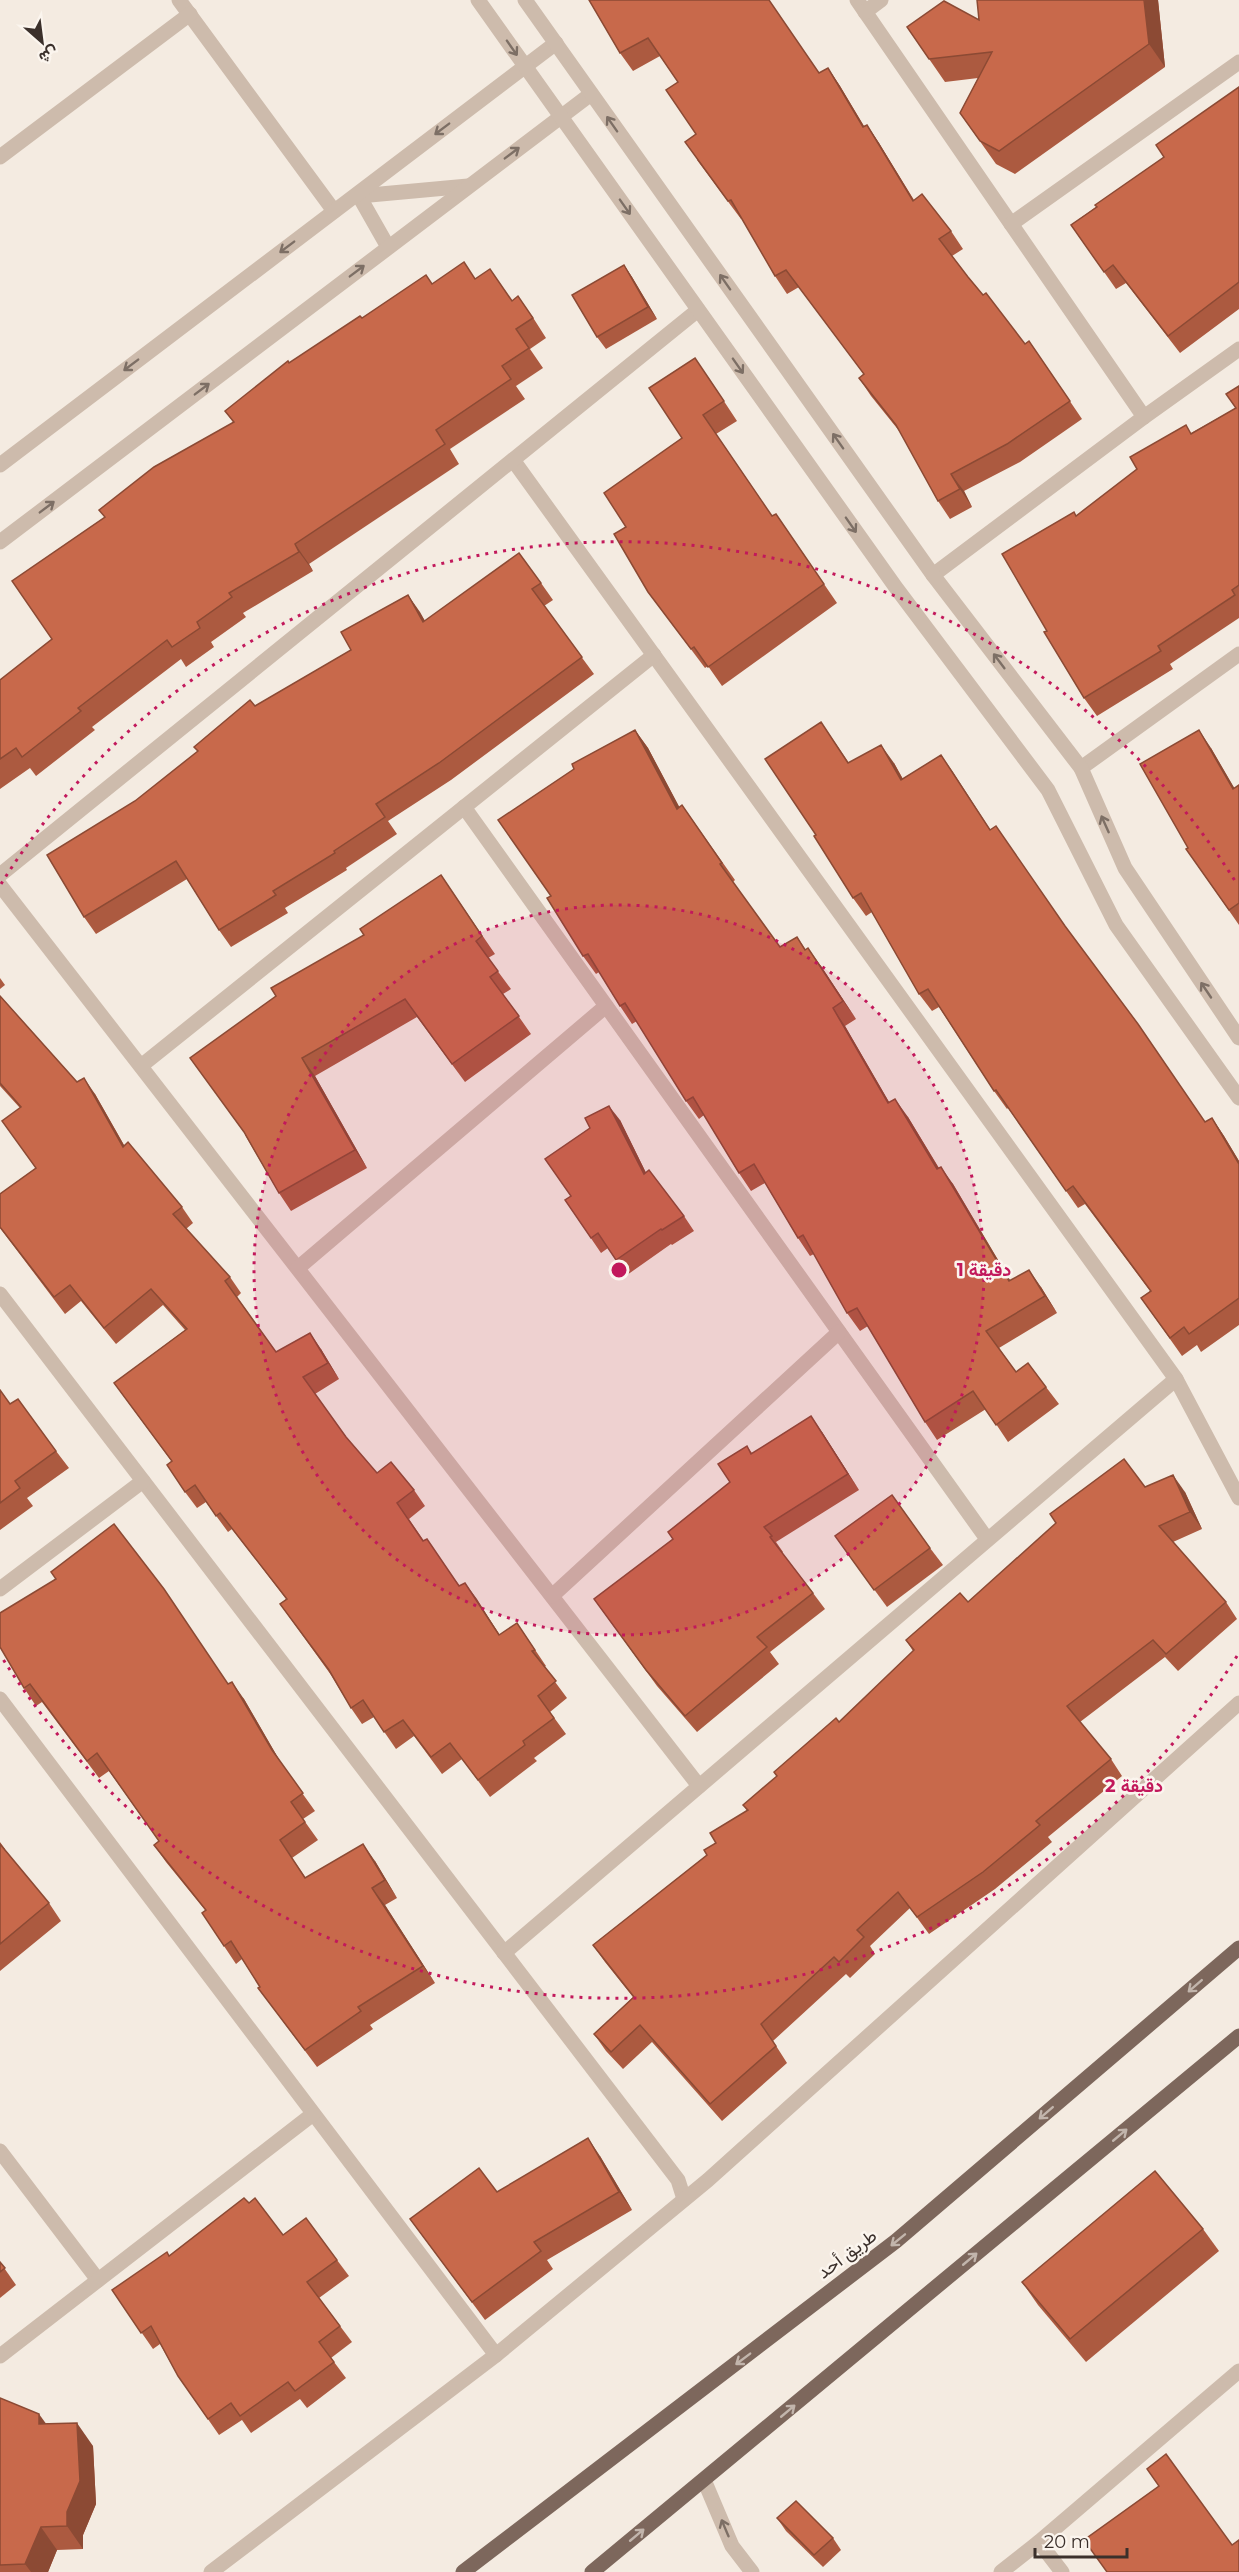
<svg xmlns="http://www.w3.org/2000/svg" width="1239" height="2572" viewBox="0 0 1239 2572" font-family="Montserrat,Vazirmatn,sans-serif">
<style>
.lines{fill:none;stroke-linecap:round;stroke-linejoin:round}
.minor{stroke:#cdbbac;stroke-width:15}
.tertiary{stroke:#cdbbac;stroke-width:15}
.primary{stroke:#7d675c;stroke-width:15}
.wall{fill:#ac5a40}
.shaded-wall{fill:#8c4a34}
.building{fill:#c8694b;stroke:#8c4a34;stroke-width:1.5}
.oneway{stroke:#7d6f65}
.oneway2{stroke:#c2b5ac}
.ring{fill:none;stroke:#c2185b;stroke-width:3;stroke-dasharray:3 6}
.labels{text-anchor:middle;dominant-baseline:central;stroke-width:5;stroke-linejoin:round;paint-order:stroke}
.street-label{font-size:18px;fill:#3b302b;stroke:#fbf5ee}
.centre{fill:#c2185b;stroke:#fbf5ee;stroke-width:3}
.ring-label{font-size:18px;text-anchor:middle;font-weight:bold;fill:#c2185b;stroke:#fbf5ee;stroke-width:5;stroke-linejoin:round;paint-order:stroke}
</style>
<rect width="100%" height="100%" fill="#f4ebe1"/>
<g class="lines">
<!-- minor -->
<g class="minor">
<polyline points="179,0 334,211"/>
<polyline points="857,0 1144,417"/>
<polyline points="865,12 881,0"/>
<polyline points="0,157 190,14"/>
<polyline points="1011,224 1239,62"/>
<polyline points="388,247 359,196 468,186"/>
<polyline points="513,460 1176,1379 1239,1498"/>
<polyline points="0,465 556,43"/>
<polyline points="0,542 591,94"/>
<polyline points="933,575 1144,417 1239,349"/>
<polyline points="1081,768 1239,654"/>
<polyline points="464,807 987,1539"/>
<polyline points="0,875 698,310"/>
<polyline points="0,885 699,1786"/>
<polyline points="141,1066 654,655"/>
<polyline points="298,1268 606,1006"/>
<polyline points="0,1294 678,2180 684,2199"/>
<polyline points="0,1589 143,1481"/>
<polyline points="552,1596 839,1332"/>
<polyline points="0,1699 496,2355"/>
<polyline points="504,1953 1176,1379"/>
<polyline points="0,2151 98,2280"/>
<polyline points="0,2356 313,2114"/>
<polyline points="704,2480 732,2546 752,2572"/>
<polyline points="1039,2542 1062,2572"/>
<polyline points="211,2572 496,2355 708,2180 1239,1703"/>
<polyline points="1001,2572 1039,2542 1239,2371"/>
</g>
<!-- tertiary -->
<g class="tertiary">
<polyline points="478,0 897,589 1048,790 1116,925 1239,1098"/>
<polyline points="525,0 933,575 1081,768 1125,868 1239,1038"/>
</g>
<!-- primary -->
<g class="primary">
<polyline points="463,2572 896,2241 1239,1948"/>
<polyline points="592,2572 1239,2036"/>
</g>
</g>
<!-- wall -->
<g class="wall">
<polygon points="589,0 819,73 828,68 840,86 864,126 867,125 879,143 914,200 951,231 963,249 952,256 968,277 1025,344 1029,341 1082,419 1020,462 964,491 972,507 950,519 938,501 900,432 871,396 859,378 864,374 799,287 787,294 775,276 742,218 741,219 697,160 696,134 678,82 660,56 633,71 620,53"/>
<polygon points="1158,0 1165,67 1015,174 996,164 960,113 978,78 945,82 907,27"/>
<polygon points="1239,87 1239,309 1180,353 1126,283 1116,289 1071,225 1164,157"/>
<polygon points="624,265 632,277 657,319 606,349 597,337"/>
<polygon points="475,279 512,300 532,316 546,338 530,349 543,368 516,386 525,399 450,449 459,464 309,564 313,571 243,613 246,617 211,642 214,647 186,667 181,659 92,727 95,730 36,776 30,768 0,789 0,680 52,639 104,518 233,422 225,411 289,363 362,318 432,284"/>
<polygon points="708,377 737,421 716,434 772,516 776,514 837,603 722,686 708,666 705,668 648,592 626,527 682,438"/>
<polygon points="1239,386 1239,618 1170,664 1173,669 1097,716 1084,698 1047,631 1076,516 1191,433 1236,408"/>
<polygon points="541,583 553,600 544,606 594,674 451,780 388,821 397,834 346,868 347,870 285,908 288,913 231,947 219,930 187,879 96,934 84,917 198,752 194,747 255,706 351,650 408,595 425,621"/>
<polygon points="821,722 849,763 894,763 903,779 941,755 990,830 1068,930 1205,1122 1212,1118 1224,1136 1239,1161 1239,1325 1201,1352 1197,1345 1182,1356 1141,1298 1150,1291 1085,1204 1078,1208 1008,1108 1007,1109 994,1091 939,1007 932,1011 919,994 872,912 866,916 853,898 816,835"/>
<polygon points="635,730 648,748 679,807 682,805 735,880 733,882 780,947 797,937 806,950 821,966 856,1019 845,1026 889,1102 908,1117 939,1168 953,1184 1010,1280 1041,1287 1057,1313 999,1348 1016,1372 1046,1387 1059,1404 1008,1442 986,1409 937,1440 925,1422 868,1326 860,1331 847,1313 814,1254 810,1256 798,1238 765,1183 751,1191 739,1173 704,1115 699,1119 686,1101 637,1021 632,1024 620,1006 599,972 596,974 583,956 551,896"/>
<polygon points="1211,748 1234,788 1239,785 1239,925 1186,849 1188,848"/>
<polygon points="441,875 495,954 488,958 511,989 503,994 531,1034 465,1082 417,1017 315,1076 367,1168 291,1211 279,1193 245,1135 364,935"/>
<polygon points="0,978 5,985 0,989"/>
<polygon points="0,996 77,1082 95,1094 124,1145 182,1207 193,1223 186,1229 230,1277 241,1293 237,1297 276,1352 321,1349 339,1379 315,1394 346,1437 377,1473 414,1490 425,1506 409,1519 424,1541 460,1586 465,1583 500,1635 517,1623 546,1666 544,1667 567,1698 550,1712 566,1734 534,1758 537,1761 490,1797 462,1759 442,1774 414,1736 396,1749 374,1717 362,1724 351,1708 331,1675 280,1604 286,1599 232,1529 228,1532 206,1502 197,1508 185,1492 172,1462 114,1383 185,1330 163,1305 116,1344 81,1301 65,1314 0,1228 0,1194 36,1168 20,1108 0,1086"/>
<polygon points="620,1120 646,1173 684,1216 694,1231 672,1245 671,1244 627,1275 608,1248 601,1253 565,1200 571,1196"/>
<polygon points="0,1390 10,1404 56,1451 69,1468 27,1498 33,1506 0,1530"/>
<polygon points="822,1432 859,1490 776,1542 783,1552 782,1553 813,1593 825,1609 770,1652 779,1664 697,1732 657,1686 594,1599 673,1539 668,1532 730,1482 747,1446 752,1453"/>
<polygon points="1145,1487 1185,1492 1202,1529 1173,1542 1226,1602 1237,1619 1178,1671 1165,1657 1080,1722 1111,1759 1122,1776 1048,1837 1052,1842 995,1889 929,1934 910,1908 870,1946 875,1954 850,1978 846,1974 773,2041 787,2063 722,2121 652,2042 623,2069 606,2051 594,2034 633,1997 605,1962 593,1945 707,1855 716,1843 747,1811 743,1805 777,1777 774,1772 839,1722 913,1651 906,1640 968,1602"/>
<polygon points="835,1536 930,1548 943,1565 887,1607"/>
<polygon points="0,1647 228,1684 244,1699 282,1765 315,1811 303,1819 318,1840 292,1858 306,1878 375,1861 397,1898 385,1905 435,1983 370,2025 373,2029 317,2067 258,1988 260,1987 242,1959 236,1964 224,1946 205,1910 166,1862 154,1845 159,1841 109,1771 99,1778 42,1702 36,1706 24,1688"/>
<polygon points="0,1842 5,1849 4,1850 49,1903 61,1921 0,1971"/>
<polygon points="600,2156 632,2210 547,2260 553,2269 485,2320 410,2219 497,2192"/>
<polygon points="249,2203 283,2235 337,2260 349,2276 319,2298 352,2342 331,2358 346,2378 307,2408 300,2399 251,2433 242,2420 219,2435 178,2376 160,2344 153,2349 112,2290 169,2256"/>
<polygon points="1203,2229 1219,2251 1086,2362 1038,2305 1022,2282"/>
<polygon points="0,2262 16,2285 0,2298"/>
<polygon points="0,2398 46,2424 93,2446 96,2504 83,2535 83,2549 57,2550 48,2572 0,2572"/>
<polygon points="777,2518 833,2538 841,2550 823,2567 786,2531"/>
</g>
<!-- shaded-wall -->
<g class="shaded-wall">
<polygon points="1144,0 1158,0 1165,67 1149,44"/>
<polygon points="828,68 840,86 875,145 863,127"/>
<polygon points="867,125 879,143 925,219 913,201"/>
<polygon points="624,265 632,277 657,319 648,307"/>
<polygon points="951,474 964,491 972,507 960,489"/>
<polygon points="295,544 309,564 313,571 299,552"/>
<polygon points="408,595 420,612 435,639 423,622"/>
<polygon points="635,730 648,748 690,827 677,809"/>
<polygon points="1199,730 1211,748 1239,796 1233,789"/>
<polygon points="881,745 894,763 913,798 901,780"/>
<polygon points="941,755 953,772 1002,848 990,830"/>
<polygon points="808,948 821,966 856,1019 843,1001"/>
<polygon points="833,1008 845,1026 900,1121 888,1103"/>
<polygon points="302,1058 315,1076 367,1168 355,1150"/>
<polygon points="84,1078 95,1094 134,1163 123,1147"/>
<polygon points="895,1099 908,1117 950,1187 937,1169"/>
<polygon points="609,1106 620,1120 654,1189 644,1174"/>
<polygon points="1212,1118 1224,1136 1239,1161 1239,1164"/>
<polygon points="941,1167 953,1184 1021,1299 1009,1281"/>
<polygon points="1029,1270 1041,1287 1057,1313 1045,1296"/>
<polygon points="310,1333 321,1349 339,1379 328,1363"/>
<polygon points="811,1416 822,1432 859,1490 848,1474"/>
<polygon points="1173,1475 1185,1492 1202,1529 1190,1512"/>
<polygon points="465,1583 477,1599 510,1652 499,1635"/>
<polygon points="232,1682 244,1699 284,1768 272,1750"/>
<polygon points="363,1844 375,1861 397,1898 385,1880"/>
<polygon points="372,1888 385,1905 435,1983 423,1966"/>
<polygon points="588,2138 600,2156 632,2210 619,2192"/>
<polygon points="39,2414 55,2436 39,2424"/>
<polygon points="77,2423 93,2446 96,2504 83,2535 83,2549 67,2526 67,2512"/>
<polygon points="41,2527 57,2550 48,2572 31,2572 25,2564"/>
</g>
<!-- building -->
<g class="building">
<polygon points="589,0 769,0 819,73 828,68 863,127 867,125 913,201 922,194 951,231 939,239 968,277 983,295 986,293 1025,344 1029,341 1070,401 1007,444 951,474 960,489 938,501 896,425 859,378 864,374 786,270 775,276 731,200 728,201 685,142 696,134 666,90 678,82 648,38 620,53"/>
<polygon points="977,0 1144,0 1149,44 999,151 980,141 960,113 992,52 929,59 907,27 944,1 979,20"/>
<polygon points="1239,87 1239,282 1168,336 1113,265 1104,272 1071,225 1097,207 1095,205 1164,157 1156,145"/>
<polygon points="464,262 475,279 490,269 512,301 518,296 533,318 516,329 529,348 502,366 511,379 436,430 445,444 295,544 299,552 229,593 232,597 197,622 200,628 172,647 167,640 78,708 81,711 22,757 16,748 0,759 0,680 52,639 12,581 105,517 99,510 154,467 234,422 225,411 288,361 289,363 360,316 362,318 426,275 432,284"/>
<polygon points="624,265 648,307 597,337 572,295"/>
<polygon points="695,358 724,401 703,415 772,516 776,514 824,584 708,667 694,647 691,649 648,592 614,534 626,527 604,493 682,438 649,388"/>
<polygon points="1239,386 1239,585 1232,590 1235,595 1158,646 1161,651 1084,698 1044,632 1047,631 1002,554 1074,512 1076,516 1137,469 1130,457 1186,425 1191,434 1236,408 1226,394"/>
<polygon points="519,553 541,583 532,589 582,657 439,763 376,804 385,817 334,851 335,853 273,891 276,895 219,930 176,861 84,917 47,855 135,801 198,751 194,747 250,700 255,706 351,650 341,632 408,595 423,622"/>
<polygon points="821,722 848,763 881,745 901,780 941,755 990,830 996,826 1065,926 1138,1024 1205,1122 1212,1118 1239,1164 1239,1298 1189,1334 1184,1327 1170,1338 1141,1298 1151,1291 1073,1186 1066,1191 996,1090 994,1091 928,989 919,994 861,893 853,898 814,836 816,835 765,759"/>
<polygon points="635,730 677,809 682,805 722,863 720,864 780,947 797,937 805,950 808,948 843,1001 833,1008 888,1103 895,1099 937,1169 941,1167 1009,1281 1029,1270 1045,1296 986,1331 1016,1372 1028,1363 1046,1387 996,1425 973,1391 925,1422 857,1308 847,1313 803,1235 798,1238 754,1164 739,1173 693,1097 686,1101 625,1003 620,1006 588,954 583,956 547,898 551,896 498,820 574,769 572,764"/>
<polygon points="1199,730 1233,789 1239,785 1239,903 1229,910 1186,849 1188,848 1140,764"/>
<polygon points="441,875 482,936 476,941 498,971 490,977 519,1016 452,1064 405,999 302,1058 355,1150 279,1193 244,1132 190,1058 276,996 271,988 364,935 360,929"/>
<polygon points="0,996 77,1082 84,1078 123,1147 128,1142 182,1207 173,1214 230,1277 225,1281 276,1352 310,1333 328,1363 303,1377 346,1437 377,1473 391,1462 414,1490 397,1503 423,1541 427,1539 459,1586 465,1583 499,1635 517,1623 535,1650 532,1651 556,1681 538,1696 554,1718 523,1741 525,1745 478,1780 450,1743 431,1757 403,1720 384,1732 363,1700 351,1708 329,1670 280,1604 287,1599 220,1513 216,1516 195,1485 185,1492 167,1465 172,1461 114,1383 187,1329 151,1289 104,1328 70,1285 54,1297 0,1227 0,1194 36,1168 2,1121 21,1107 0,1083"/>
<polygon points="609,1106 644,1174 649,1170 684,1216 662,1230 661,1229 616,1260 598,1233 591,1238 565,1200 571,1196 545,1159 590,1128 585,1118"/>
<polygon points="0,1390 10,1404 18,1399 56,1451 15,1481 20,1488 0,1503"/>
<polygon points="811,1416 848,1474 764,1527 772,1536 770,1537 813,1593 757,1637 767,1647 685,1716 646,1670 594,1599 673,1539 668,1532 730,1482 718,1464 747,1446 751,1454"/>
<polygon points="1124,1459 1145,1487 1173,1475 1190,1512 1159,1526 1226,1602 1166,1654 1153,1640 1067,1706 1111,1759 1036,1821 1040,1825 983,1872 917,1917 898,1892 857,1930 864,1937 839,1962 834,1957 761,2024 776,2046 710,2104 640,2025 611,2052 594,2034 634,1997 593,1945 707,1855 704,1850 716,1843 710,1833 748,1810 743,1805 777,1776 774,1772 836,1718 839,1722 914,1650 906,1640 960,1593 968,1602 1056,1523 1050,1514"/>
<polygon points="892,1495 930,1548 874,1590 835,1536"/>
<polygon points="114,1524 164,1589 228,1684 232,1682 272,1750 303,1793 291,1802 305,1822 280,1840 305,1878 363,1844 385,1880 372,1888 423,1966 358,2007 361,2011 305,2050 258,1988 260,1987 231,1941 224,1946 202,1913 206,1910 154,1845 159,1841 97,1753 87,1761 30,1684 24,1688 0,1647 0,1613 56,1579 51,1572"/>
<polygon points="0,1844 49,1903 0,1944"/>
<polygon points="588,2138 619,2192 534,2242 541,2251 472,2302 410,2219 479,2168 497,2192"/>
<polygon points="1155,2171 1203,2229 1070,2339 1022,2282"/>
<polygon points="244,2198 249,2203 255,2198 283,2235 306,2218 337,2260 307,2282 340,2326 319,2342 334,2362 295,2391 288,2382 240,2416 231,2403 208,2419 178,2376 151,2326 141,2333 112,2290 167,2252 169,2256"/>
<polygon points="0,2262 5,2268 0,2272"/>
<polygon points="0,2398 39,2414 39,2424 77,2423 80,2481 67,2512 67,2526 41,2527 25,2564 0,2565"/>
<polygon points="1166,2454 1232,2545 1239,2540 1239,2572 1107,2572 1084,2540 1159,2486 1147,2469"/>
<polygon points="796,2501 833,2538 814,2555 777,2518"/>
</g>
<!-- one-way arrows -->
<defs><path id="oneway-shaft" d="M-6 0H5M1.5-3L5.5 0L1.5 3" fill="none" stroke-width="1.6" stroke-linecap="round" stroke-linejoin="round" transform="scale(1.5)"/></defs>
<g class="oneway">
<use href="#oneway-shaft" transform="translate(512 48) rotate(55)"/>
<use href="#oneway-shaft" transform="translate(612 124) rotate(-125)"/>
<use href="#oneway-shaft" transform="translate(442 129) rotate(143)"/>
<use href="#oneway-shaft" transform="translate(512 153) rotate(-37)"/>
<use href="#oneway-shaft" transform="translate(625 207) rotate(55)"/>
<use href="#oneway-shaft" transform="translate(287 247) rotate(143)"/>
<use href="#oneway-shaft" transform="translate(357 271) rotate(-37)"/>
<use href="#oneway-shaft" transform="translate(725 282) rotate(-125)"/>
<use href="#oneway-shaft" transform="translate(131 365) rotate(143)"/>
<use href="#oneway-shaft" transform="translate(738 366) rotate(55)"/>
<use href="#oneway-shaft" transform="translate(202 389) rotate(-37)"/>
<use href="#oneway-shaft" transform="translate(838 441) rotate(-125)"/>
<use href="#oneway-shaft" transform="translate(47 507) rotate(-37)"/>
<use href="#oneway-shaft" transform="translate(851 525) rotate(55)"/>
<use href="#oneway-shaft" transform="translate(999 661) rotate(-127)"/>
<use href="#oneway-shaft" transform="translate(1105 824) rotate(-114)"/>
<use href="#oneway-shaft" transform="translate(1206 990) rotate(-124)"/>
<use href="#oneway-shaft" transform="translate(725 2528) rotate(-113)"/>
</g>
<g class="oneway2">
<use href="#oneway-shaft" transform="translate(1195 1986) rotate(139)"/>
<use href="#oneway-shaft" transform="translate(1046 2113) rotate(139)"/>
<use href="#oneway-shaft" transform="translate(1120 2135) rotate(-40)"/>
<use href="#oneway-shaft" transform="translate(898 2240) rotate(141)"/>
<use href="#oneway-shaft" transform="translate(970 2259) rotate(-40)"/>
<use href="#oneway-shaft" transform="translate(743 2359) rotate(143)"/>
<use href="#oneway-shaft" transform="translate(788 2411) rotate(-40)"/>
<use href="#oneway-shaft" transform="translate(637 2535) rotate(-40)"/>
</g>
<!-- distance rings -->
<circle cx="619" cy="1270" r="365" fill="#c2185b" fill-opacity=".12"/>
<g class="ring">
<circle cx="619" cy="1270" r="365"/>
<path d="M1237 1656A729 729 0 0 1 1 1656M1 884A729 729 0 0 1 1237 884"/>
</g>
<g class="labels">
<!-- street labels -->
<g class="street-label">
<text transform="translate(847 2254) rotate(-37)">طريق أحد</text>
</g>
</g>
<circle cx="619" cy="1270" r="9" class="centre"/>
<g class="ring-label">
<text x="984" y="1276">1 دقيقة</text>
<text x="1134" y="1792">2 دقيقة</text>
</g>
<!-- north arrow -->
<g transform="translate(42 42) rotate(152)" stroke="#fbf5ee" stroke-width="4.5" paint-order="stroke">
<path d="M0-4.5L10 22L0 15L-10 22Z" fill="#3b302b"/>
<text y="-9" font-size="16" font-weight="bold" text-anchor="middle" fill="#3b302b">ش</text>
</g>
<!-- scale -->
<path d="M1035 2548v9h92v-9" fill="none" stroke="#3b302b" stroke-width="3"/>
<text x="1044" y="2548" font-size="18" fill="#3b302b" stroke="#fbf5ee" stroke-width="4.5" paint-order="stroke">20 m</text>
</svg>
